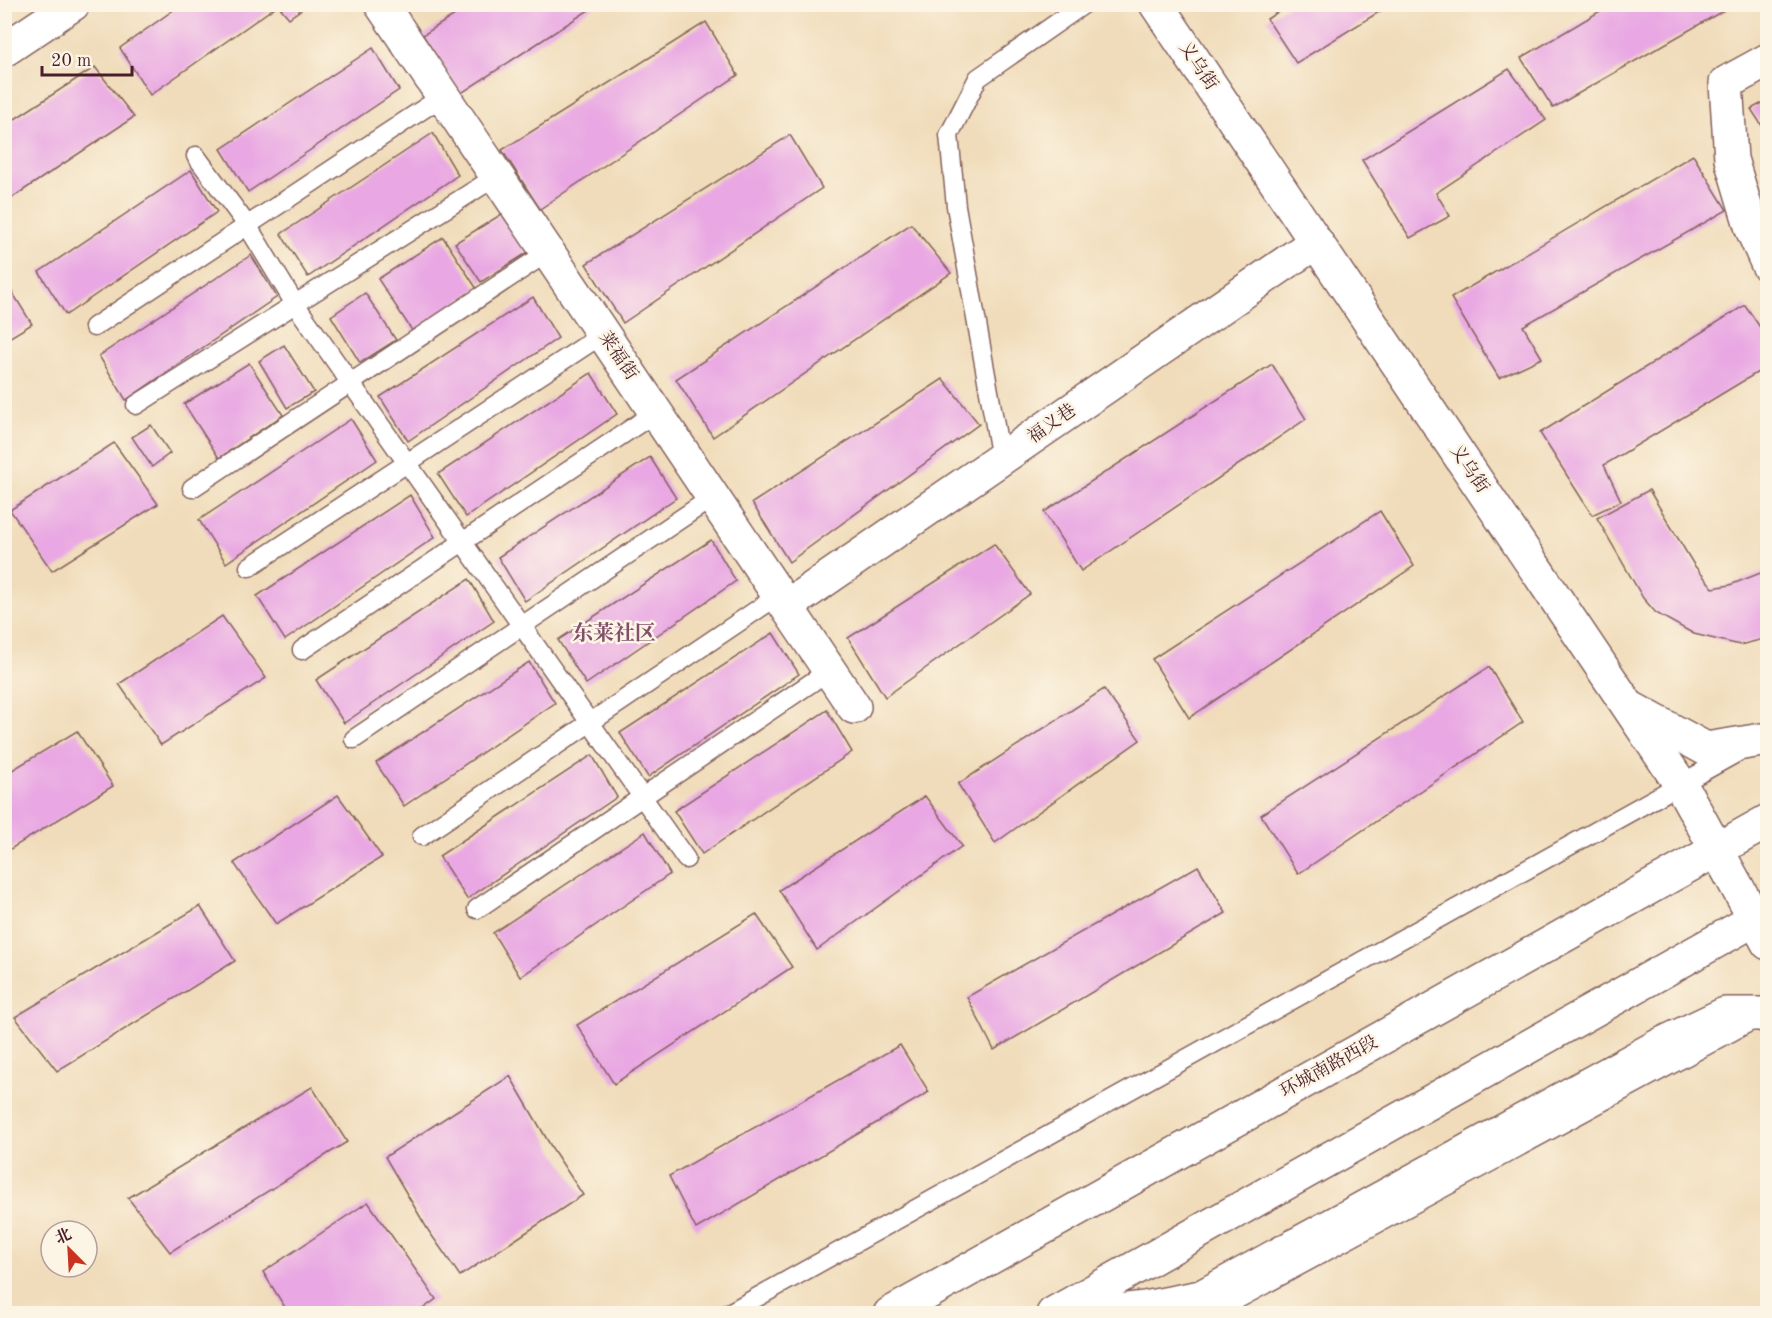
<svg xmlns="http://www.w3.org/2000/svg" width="1772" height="1318" viewBox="0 0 1772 1318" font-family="'Old Standard TT','Noto Serif SC',serif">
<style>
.building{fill:#e9a8e3}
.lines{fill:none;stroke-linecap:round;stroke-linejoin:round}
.lane-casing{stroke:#84615d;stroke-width:21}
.street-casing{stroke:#84615d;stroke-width:36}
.secondary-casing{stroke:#84615d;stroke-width:36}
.primary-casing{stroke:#84615d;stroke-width:36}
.lane{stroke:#fff;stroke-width:18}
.street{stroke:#fff;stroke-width:33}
.secondary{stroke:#fff;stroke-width:33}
.primary{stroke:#fff;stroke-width:33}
.labels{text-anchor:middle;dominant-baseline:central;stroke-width:5;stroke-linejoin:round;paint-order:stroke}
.street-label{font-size:18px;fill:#4a1f2b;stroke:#fcf5e5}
.quarter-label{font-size:21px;font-weight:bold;fill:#824f6b;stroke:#fcf5e5}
</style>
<rect width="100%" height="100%" fill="#fcf5e5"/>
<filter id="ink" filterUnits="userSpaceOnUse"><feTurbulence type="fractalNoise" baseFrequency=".0167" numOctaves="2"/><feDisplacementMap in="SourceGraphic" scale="12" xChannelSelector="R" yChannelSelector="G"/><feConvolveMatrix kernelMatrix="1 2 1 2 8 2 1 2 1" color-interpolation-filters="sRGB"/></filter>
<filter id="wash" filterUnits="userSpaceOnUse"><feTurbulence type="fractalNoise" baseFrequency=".008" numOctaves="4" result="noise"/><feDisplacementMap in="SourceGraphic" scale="24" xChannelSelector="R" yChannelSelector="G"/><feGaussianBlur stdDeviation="1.35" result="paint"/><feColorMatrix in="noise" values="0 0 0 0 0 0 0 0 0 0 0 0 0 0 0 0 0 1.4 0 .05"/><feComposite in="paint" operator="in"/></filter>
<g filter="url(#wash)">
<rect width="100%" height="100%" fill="#f0dcba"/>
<g id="blocks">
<!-- building -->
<g class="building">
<polygon points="182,4 309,4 289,18 278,5 150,95 120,48"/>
<polygon points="472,4 598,4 460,94 423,35"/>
<polygon points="1290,4 1392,4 1296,63 1267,19"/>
<polygon points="1612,4 1735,4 1553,108 1521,58"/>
<polygon points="706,22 738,75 540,209 502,150"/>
<polygon points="373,48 399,90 248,192 221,149"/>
<polygon points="95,67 134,117 4,203 4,126"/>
<polygon points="1509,69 1546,120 1436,193 1450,216 1410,238 1362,160"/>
<polygon points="1768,100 1768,135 1751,109"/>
<polygon points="433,133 458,175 308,277 281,234"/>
<polygon points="790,135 822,188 623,323 586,264"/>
<polygon points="1693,155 1727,210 1523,326 1542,358 1499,378 1451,298"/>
<polygon points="191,170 217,212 66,315 39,272"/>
<polygon points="505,212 533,249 481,282 455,243"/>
<polygon points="911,224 951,273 713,437 676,379"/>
<polygon points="443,237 477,289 413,332 378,279"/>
<polygon points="251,255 277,297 126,400 99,356"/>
<polygon points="4,279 32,324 4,341"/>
<polygon points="365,293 396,340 360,363 331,316"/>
<polygon points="533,297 558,338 408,441 380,397"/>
<polygon points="1745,305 1768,339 1768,366 1604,465 1621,501 1592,515 1540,433"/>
<polygon points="284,345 314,392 287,408 259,361"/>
<polygon points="249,363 283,415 219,458 184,404"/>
<polygon points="1272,364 1306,419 1081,571 1044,512"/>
<polygon points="591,373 617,414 466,517 438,474"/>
<polygon points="943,379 979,424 789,562 752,503"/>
<polygon points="351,419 377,460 226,563 199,520"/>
<polygon points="151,425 170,453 152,467 132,437"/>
<polygon points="114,443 158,504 52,571 10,510"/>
<polygon points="650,457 676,498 525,601 498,557"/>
<polygon points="1649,490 1694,565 1713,588 1730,585 1768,570 1768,638 1740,645 1694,634 1656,613 1643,598 1597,518"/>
<polygon points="410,495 435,537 285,640 257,596"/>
<polygon points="1380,511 1414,566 1189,718 1152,659"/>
<polygon points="711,540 736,581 586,684 558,640"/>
<polygon points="994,544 1030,594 885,697 848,638"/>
<polygon points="469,579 494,621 344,723 316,680"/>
<polygon points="222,616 266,678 161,745 119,684"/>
<polygon points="773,633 799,674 648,777 620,733"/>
<polygon points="529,662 555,703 404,806 376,763"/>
<polygon points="1489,667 1523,722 1298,874 1261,815"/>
<polygon points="1104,689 1140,740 995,843 958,784"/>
<polygon points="827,710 852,752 702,854 674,811"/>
<polygon points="77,731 113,786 4,853 4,775"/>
<polygon points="592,755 617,797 467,899 439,856"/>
<polygon points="338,795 382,857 276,924 234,863"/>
<polygon points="925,796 962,846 817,950 779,890"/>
<polygon points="645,832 670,874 520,977 493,933"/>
<polygon points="1198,866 1226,913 994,1050 967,997"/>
<polygon points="200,906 235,961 57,1071 15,1017"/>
<polygon points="756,914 792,967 614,1084 577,1025"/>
<polygon points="900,1045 929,1092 696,1229 669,1176"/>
<polygon points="510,1076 552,1148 583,1195 460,1276 428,1230 385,1157"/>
<polygon points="312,1087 347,1142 170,1252 128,1198"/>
<polygon points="368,1202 436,1299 416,1314 289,1314 263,1272"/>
</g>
</g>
</g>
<g filter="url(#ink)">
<use href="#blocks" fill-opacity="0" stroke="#84615d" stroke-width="1.5"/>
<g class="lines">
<!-- lane casing -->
<g class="lane-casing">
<g id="lane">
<polyline points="196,156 247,225 295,304 686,859"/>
<polyline points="94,327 443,96"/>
<polyline points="136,405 497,176"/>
<polyline points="1001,459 956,206 949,135 978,78 1084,4"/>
<polyline points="192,488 548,252"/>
<polyline points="249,567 603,334"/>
<polyline points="302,650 656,412"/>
<polyline points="354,739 713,497"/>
<polyline points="422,836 779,595"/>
<polyline points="477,909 830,670"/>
<polyline points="727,1314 1740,751"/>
<polyline points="1210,1314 1755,1019"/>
</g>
</g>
<!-- street casing -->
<g class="street-casing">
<g id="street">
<polyline points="381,4 854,707"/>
<polyline points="1768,60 1726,83 1731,159 1752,229 1768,265"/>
<polyline points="787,606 1316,242"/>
</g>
</g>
<!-- secondary casing -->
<g class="secondary-casing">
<g id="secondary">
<polyline points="1156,4 1681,785 1768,943"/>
<polyline points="4,50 73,4"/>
<polyline points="1633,709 1706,749 1768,739"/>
<polyline points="1094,1314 1145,1308 1201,1297 1660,1045 1725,1014 1765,1014 1768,1017"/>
</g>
</g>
<!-- primary casing -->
<g class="primary-casing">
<g id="primary">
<polyline points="890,1314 1768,821"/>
<polyline points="1053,1314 1768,912"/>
</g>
</g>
<!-- lane -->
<use href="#lane" class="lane"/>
<!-- street -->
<use href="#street" class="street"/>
<!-- secondary -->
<use href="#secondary" class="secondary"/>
<!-- primary -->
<use href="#primary" class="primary"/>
</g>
</g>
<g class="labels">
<!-- street labels -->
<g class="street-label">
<text transform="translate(1198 66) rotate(56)">义乌街</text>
<text transform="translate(618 356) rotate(56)">莱福街</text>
<text transform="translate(1052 424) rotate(-35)">福义巷</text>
<text transform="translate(1469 469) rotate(56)">义乌街</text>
<text transform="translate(1329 1067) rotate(-29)">环城南路西段</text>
</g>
<!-- quarter labels -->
<g class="quarter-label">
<text x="614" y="634">东莱社区</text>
</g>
</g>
<!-- margin -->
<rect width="1772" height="1318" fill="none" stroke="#fcf5e5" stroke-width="24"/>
<!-- north arrow -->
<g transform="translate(69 1249) rotate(336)"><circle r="28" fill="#fcf5e5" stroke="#b59f9b" stroke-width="1.5"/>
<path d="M0-4.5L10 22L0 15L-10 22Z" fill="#c8321e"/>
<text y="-9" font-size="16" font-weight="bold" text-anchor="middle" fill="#4a1f2b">北</text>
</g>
<!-- scale -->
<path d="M42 66v9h90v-9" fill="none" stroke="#4a1f2b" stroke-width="3"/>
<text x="51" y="66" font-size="18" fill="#4a1f2b" stroke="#fcf5e5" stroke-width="4.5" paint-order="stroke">20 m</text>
</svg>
